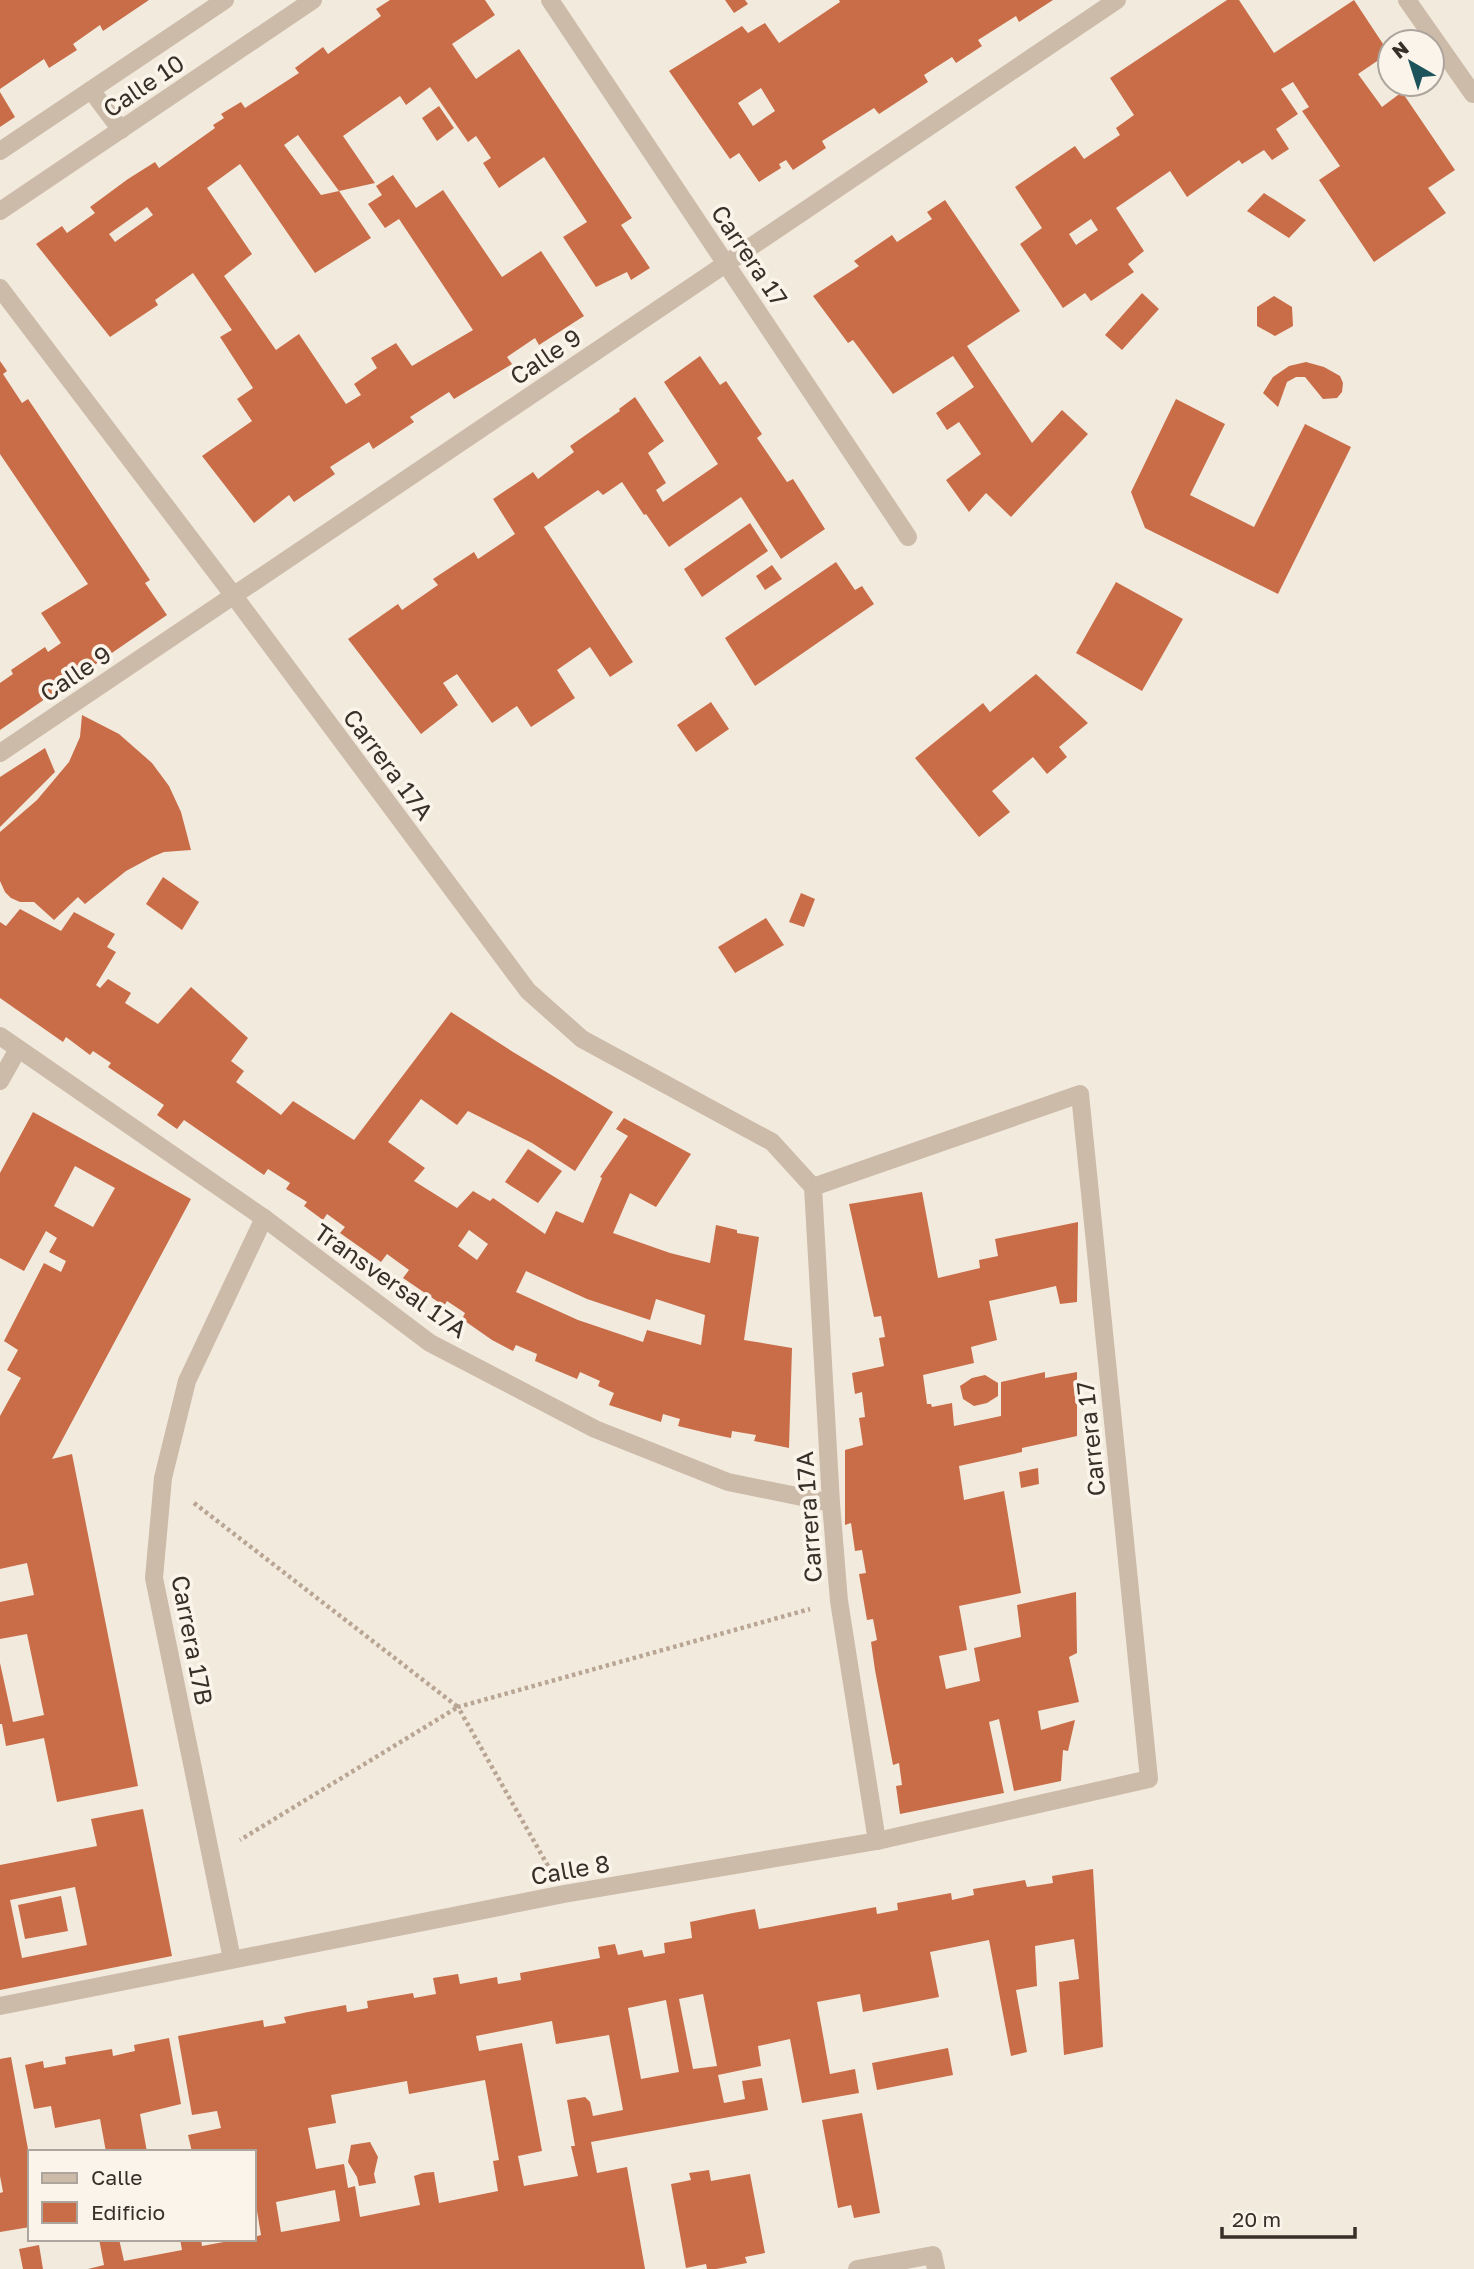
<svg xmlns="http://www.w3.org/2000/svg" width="1474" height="2269" viewBox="0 0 1474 2269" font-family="'Golos Text',sans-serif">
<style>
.building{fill:#c86d47;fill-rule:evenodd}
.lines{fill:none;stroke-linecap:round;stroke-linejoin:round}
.path{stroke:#b8a593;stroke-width:4.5;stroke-dasharray:3.5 3.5;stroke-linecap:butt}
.minor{stroke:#ccbba9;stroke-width:18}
.labels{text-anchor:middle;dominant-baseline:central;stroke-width:7;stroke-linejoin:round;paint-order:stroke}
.street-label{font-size:24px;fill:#392f29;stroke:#faf4ea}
</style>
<rect width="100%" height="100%" fill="#f3eade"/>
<!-- building -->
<g class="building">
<polygon points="0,0 149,0 103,31 100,25 73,44 77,50 49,68 44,59 0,89"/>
<path d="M390,0h95l10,15 -43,29 24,35 43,-30 113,169 -11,7 29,43 -19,12 -4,-8 -31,15 -33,-50 24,-15 -43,-65 -45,31 -16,-25 8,-5 -15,-22 -8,6 -38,-55 -24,18 -6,-9 -57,40 32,47 -36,8 -41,-56 -14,10 37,50 18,-4 32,47 -56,35 -75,-109 -33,24 45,66 -28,22 52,74 23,-16 47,70 15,-9 -7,-11 23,-16 -6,-10 25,-15 16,23 61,-36 -74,-111 -14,9 -17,-24 14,-9 -6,-9 17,-11 23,33 27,-18 59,87 39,-26 43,65 -45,29 -4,-7 -28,19 5,7 -58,35 -5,-7 -39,25 4,5 -41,27 -4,-7 -39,25 5,7 -41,28 -5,-7 -35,28 -52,-67 50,-35 -15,-22 16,-11 -33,-51 12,-7 -39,-57 -38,27 3,5 -48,32 -74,-93 26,-18 5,7 28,-20 -5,-6 38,-28 27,-17 4,6 56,-40 -2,-3 11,-7 -3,-4 20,-12 4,6 54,-35 -4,-5 28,-21 5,7 53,-38 -5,-7zM147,207l6,8 -38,27 -6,-8z"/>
<polygon points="725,0 745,0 748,4 734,13"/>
<path d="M839,0h214l-34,22 -3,-6 -38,24 4,6 -26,17 -4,-6 -28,18 4,7 -49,32 -5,-6 -52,33 4,7 -33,22 -7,-10 -7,4 2,4 -22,14 -20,-29 -9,6 -61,-88 73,-45 6,7 17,-10 14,20 61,-41zM761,88l14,23 -22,15 -15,-23z"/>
<path d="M1227,0h12l35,53 80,-53 35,53 -31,21 24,33 20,-15 53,78 -27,18 18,25 -72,49 -55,-82 21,-14 -38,-55 7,-4 -16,-25 -12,7 17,25 -22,15 13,20 -17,11 -8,-10 -22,14 -3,-4 -52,37 -17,-26 -54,37 28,43 -16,13 6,8 -43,29 -6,-8 -22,15 -43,-64 22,-16 -27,-41 60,-41 9,13 36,-24 -4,-7 18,-13 -24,-37zM1091,219l7,11 -22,15 -7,-11z"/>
<polygon points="0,92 15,117 0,127"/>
<polygon points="439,106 454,128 437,141 422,118"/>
<polygon points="1264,193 1306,220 1289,238 1247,211"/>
<polygon points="945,200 1020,311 967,346 1032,443 1062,410 1088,434 1011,517 986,493 969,512 946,480 981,454 959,422 947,430 936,413 974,387 953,356 893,394 853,340 848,343 813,296 859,266 854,261 892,235 897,242 932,219 927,212"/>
<polygon points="1142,293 1159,309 1122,350 1105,335"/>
<polygon points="1274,296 1292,307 1293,326 1275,336 1257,326 1257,307"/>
<polygon points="700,356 720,385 726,381 762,434 757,438 787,482 793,479 825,529 781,559 741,497 669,547 646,514 644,515 622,482 603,495 598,490 544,527 633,662 610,677 590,647 557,670 575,698 531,727 517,706 492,723 457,674 443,683 458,705 421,734 348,639 398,604 402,610 438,585 433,579 474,552 478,559 515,534 493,499 533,472 538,479 574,452 570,446 620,411 619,409 635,397 664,441 648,453 666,483 656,490 663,502 718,464 664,382"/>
<polygon points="0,361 7,371 3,374 22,403 28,399 150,580 145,583 167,615 0,730 0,683 13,674 11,670 45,647 48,652 61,643 41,613 88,584 0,454"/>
<polygon points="1306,362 1324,367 1340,376 1343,383 1342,392 1337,398 1323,399 1305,377 1296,377 1287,382 1278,407 1263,393 1273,377 1289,366"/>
<polygon points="1176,399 1225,424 1190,495 1254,527 1305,424 1351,447 1278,594 1145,528 1131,492"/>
<polygon points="750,523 768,551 702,597 684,569"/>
<polygon points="836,562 855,590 862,586 874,604 755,686 725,638"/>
<polygon points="772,565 782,579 765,590 756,576"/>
<polygon points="1116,582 1183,619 1142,691 1076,653"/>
<polygon points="1036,674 1088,723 1059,747 1067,757 1047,774 1033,757 992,791 1010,812 979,837 915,758 983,703 990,712"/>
<polygon points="711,702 729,729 696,752 677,725"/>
<polygon points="82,715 119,734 152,763 169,786 181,812 191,850 164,852 152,857 126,871 85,904 78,897 54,920 34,902 20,902 11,898 5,892 0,881 0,832 37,800 69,762 80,737"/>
<polygon points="45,748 55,772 0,827 0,777"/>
<polygon points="163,877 199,902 182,930 146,904"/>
<polygon points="801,893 815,899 804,927 789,922"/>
<path d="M20,909l41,22 13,-19 41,22 -8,13 9,5 -20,33 4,3 8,-9 23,14 -6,10 33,21 33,-37 57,51 -17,23 13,10 -8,11 45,33 12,-14 61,39 97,-128 62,40 100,60 -38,59 -43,-28 -64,-32 -11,14 -36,-26 -33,43 37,26 -11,13 43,27 16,-17 17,10 3,-3 52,36 11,-23 27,12 19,-45 -2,-1 28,-41 -12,-7 8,-11 67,36 -35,53 -26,-14 -17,40 57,20 40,10 6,-38 21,5v3l22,4 -15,103 48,8 -3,100 -35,-7 2,-6 -24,-4 -1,7 -24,-5 -29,-7 2,-7 -17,-5 -2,8 -52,-17 5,-12 -16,-7 2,-5 -20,-9 -3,7 -42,-18 2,-7 -21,-9 -3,6 -21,-11 -30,-21 3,-6 -18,-12 -3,5 -41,-28 6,-8 -22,-16 -6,8 -41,-29 5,-6 -18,-13 -4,6 -19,-14 3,-4 -21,-13 4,-6 -22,-14 -4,6 -80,-55 -7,9 -20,-14 7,-10 -56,-38 3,-4 -18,-12 -3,4 -24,-18 -3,5 -63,-44v-76l6,4zM469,1230l19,14 -11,16 -19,-14zM526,1271l61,28 63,21 6,-21 49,16 -4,30 -54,-15 -4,12 -65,-22 -62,-28z"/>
<polygon points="766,918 784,945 735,973 718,947"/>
<path d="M33,1112l158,87 -139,260 20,-5 66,332 -81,16 -13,-64 -38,8 -4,-22h-2v-61l13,59 31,-7 -17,-81 -27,5v-37l34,-7 -7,-32 -27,6v-153l21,-38 -14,-8 11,-20 -14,-9 40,-78 17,9 5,-11 -17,-9 8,-14 -11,-7 -22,40 -24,-13v-85zM75,1166l40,22 -22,39 -39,-21z"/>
<polygon points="528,1149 562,1171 538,1203 505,1182"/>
<polygon points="922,1192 938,1278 980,1268 979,1260 998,1256 995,1239 1078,1222 1077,1302 1060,1304 1056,1286 989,1301 997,1340 971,1347 974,1363 923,1375 927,1404 931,1404 932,1407 952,1403 954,1426 1001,1416 1001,1382 1045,1372 1045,1378 1077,1372 1077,1436 1022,1448 1022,1452 959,1466 964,1500 1004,1491 1021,1593 959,1606 967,1650 939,1656 946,1689 980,1681 974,1648 1021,1637 1017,1605 1076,1592 1077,1653 1069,1657 1079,1702 1038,1711 1041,1730 1075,1720 1068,1751 1063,1750 1061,1781 1014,1791 999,1719 989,1722 1004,1793 900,1814 896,1786 902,1785 899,1763 893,1765 875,1670 871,1642 877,1640 873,1619 867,1620 859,1574 866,1573 862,1550 855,1551 851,1523 845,1525 845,1450 863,1445 859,1418 865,1417 862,1392 855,1394 852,1373 884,1366 879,1338 885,1337 881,1316 874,1317 849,1204"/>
<polygon points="985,1375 998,1383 998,1396 987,1403 974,1406 963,1399 960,1386 972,1378"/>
<polygon points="1038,1468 1039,1484 1021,1488 1019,1472"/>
<path d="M143,1809l29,147 -172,34v-125l97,-19 -6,-27zM75,1887l12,58 -65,13 -12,-58z"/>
<path d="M1093,1869l10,178 -39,8 -5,-73 20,-3 -5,-40 -39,7 2,40 -21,4 11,62 -16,4 -22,-116 -59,12 9,45 -76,15 -3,-18 -43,8 13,72 25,-5 4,24 -57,10 -12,-64 -32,7 3,20 -43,9 6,28 21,-4 -3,-18 20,-3 6,32 -177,32 6,31 30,-6 18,102h-557l16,-4 -5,-26h20l5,22 58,-11 -2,-11h21l1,7 38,-7h14v-2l7,-2 -5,-30 -2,1v-54h-62l-4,-17 33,-7 -4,-17 -25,4 -14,-79 85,-16 1,7 22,-4 -2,-6 24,-5 38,-7 1,7 21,-4 -1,-7 46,-8 1,5 22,-4 -3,-16 25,-4 2,10 37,-7 1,7 23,-4 -1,-7 80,-15 -2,-11 17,-3 3,11 24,-5 2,7 21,-4 -1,-10 28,-5 -2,-16 43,-9 22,-4 4,20 117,-22 1,7 21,-4 -1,-7 54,-10 1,7 22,-5 -1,-6 52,-9 2,7 26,-4 -1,-7zM703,1994l14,72 -24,3 -14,-70zM666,2000l13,72 -38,7 -13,-71zM552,2021l4,23 53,-9 14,75 -30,6 -3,-14 -5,-5 -18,3 8,46h-4l7,30 -54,10 -6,-30 24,-5 -20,-108 -43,8 -3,-15zM485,2080l14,80 -6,1 5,30 -59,12 -5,-31 -11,1 -9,3 6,29 -60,12 -5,-31 -7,2 -4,-24 -28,5 -8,-41 28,-5 -5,-28 76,-14 2,13zM335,2190l5,31 -59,11 -5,-30z"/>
<polygon points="61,1896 68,1931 25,1939 18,1905"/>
<polygon points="169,2038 181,2104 140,2114 147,2152 106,2152 100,2119 55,2128 51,2106 34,2109 25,2065 43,2061 44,2068 66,2064 65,2057 112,2049 113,2056 135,2051 134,2045"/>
<polygon points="948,2048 953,2075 877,2090 872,2063"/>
<polygon points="11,2057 30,2160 30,2227 0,2232 0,2193 3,2192 0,2176 0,2059"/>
<polygon points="862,2113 880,2213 854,2218 851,2205 838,2208 822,2120"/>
<polygon points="370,2142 378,2157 374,2174 376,2183 359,2186 357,2177 348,2162 351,2145"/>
<polygon points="709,2170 711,2181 750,2174 765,2253 745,2257 747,2263 716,2269 707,2269 706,2264 686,2268 671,2184 691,2180 689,2173"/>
<polygon points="39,2245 43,2269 23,2269 19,2249"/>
</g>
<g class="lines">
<!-- path -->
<g class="path">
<polyline points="194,1503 458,1707 240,1840"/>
<polyline points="548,1866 458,1707 810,1609"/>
</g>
<!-- minor -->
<g class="minor">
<polyline points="550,0 908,537"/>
<polyline points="1407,0 1473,94"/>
<polyline points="91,90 121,130"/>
<polyline points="0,151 225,0"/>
<polyline points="0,211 313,0"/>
<polyline points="0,288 234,596 528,991 582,1039 772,1142 813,1187 831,1503 839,1601 877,1841"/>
<polyline points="0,753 1117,0"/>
<polyline points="0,1036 264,1218 430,1343 595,1429 728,1482 831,1503"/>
<polyline points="0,1081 18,1049"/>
<polyline points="232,1959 154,1578 163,1478 187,1381 264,1218"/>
<polyline points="0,2006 564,1894 877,1841 1149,1779 1080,1094 813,1187"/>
<polyline points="857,2269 933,2255 936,2269"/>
</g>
</g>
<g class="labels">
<!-- street labels -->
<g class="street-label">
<text transform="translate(143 85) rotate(-34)">Calle 10</text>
<text transform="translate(750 255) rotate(56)">Carrera 17</text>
<text transform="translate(545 356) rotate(-34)">Calle 9</text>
<text transform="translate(75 673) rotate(-34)">Calle 9</text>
<text transform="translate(389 764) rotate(53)">Carrera 17A</text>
<text transform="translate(391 1280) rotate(35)">Transversal 17A</text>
<text transform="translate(1090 1439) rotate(-96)">Carrera 17</text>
<text transform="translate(808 1517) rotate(-94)">Carrera 17A</text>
<text transform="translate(193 1640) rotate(79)">Carrera 17B</text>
<text transform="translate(570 1869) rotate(-10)">Calle 8</text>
</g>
</g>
<!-- legend -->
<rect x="28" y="2150" width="228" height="91" fill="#faf4ea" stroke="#ada59d" stroke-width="2"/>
<rect x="42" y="2173" width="35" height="10" fill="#ccbba9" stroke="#ada59d" stroke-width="2"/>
<text x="91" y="2185" font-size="21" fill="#392f29">Calle</text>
<rect x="42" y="2202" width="35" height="21" fill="#c86d47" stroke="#ada59d" stroke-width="2"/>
<text x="91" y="2220" font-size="21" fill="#392f29">Edificio</text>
<!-- north arrow -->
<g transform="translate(1411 63) rotate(321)"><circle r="33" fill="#faf4ea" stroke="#ada59d" stroke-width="2"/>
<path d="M0-5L12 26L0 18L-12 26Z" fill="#1d545b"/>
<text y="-10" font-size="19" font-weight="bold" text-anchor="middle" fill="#392f29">N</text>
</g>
<!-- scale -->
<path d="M1222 2227v10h133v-10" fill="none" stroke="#392f29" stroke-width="3.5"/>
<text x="1232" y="2227" font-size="21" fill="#392f29" stroke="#faf4ea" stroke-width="5" paint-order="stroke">20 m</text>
</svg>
